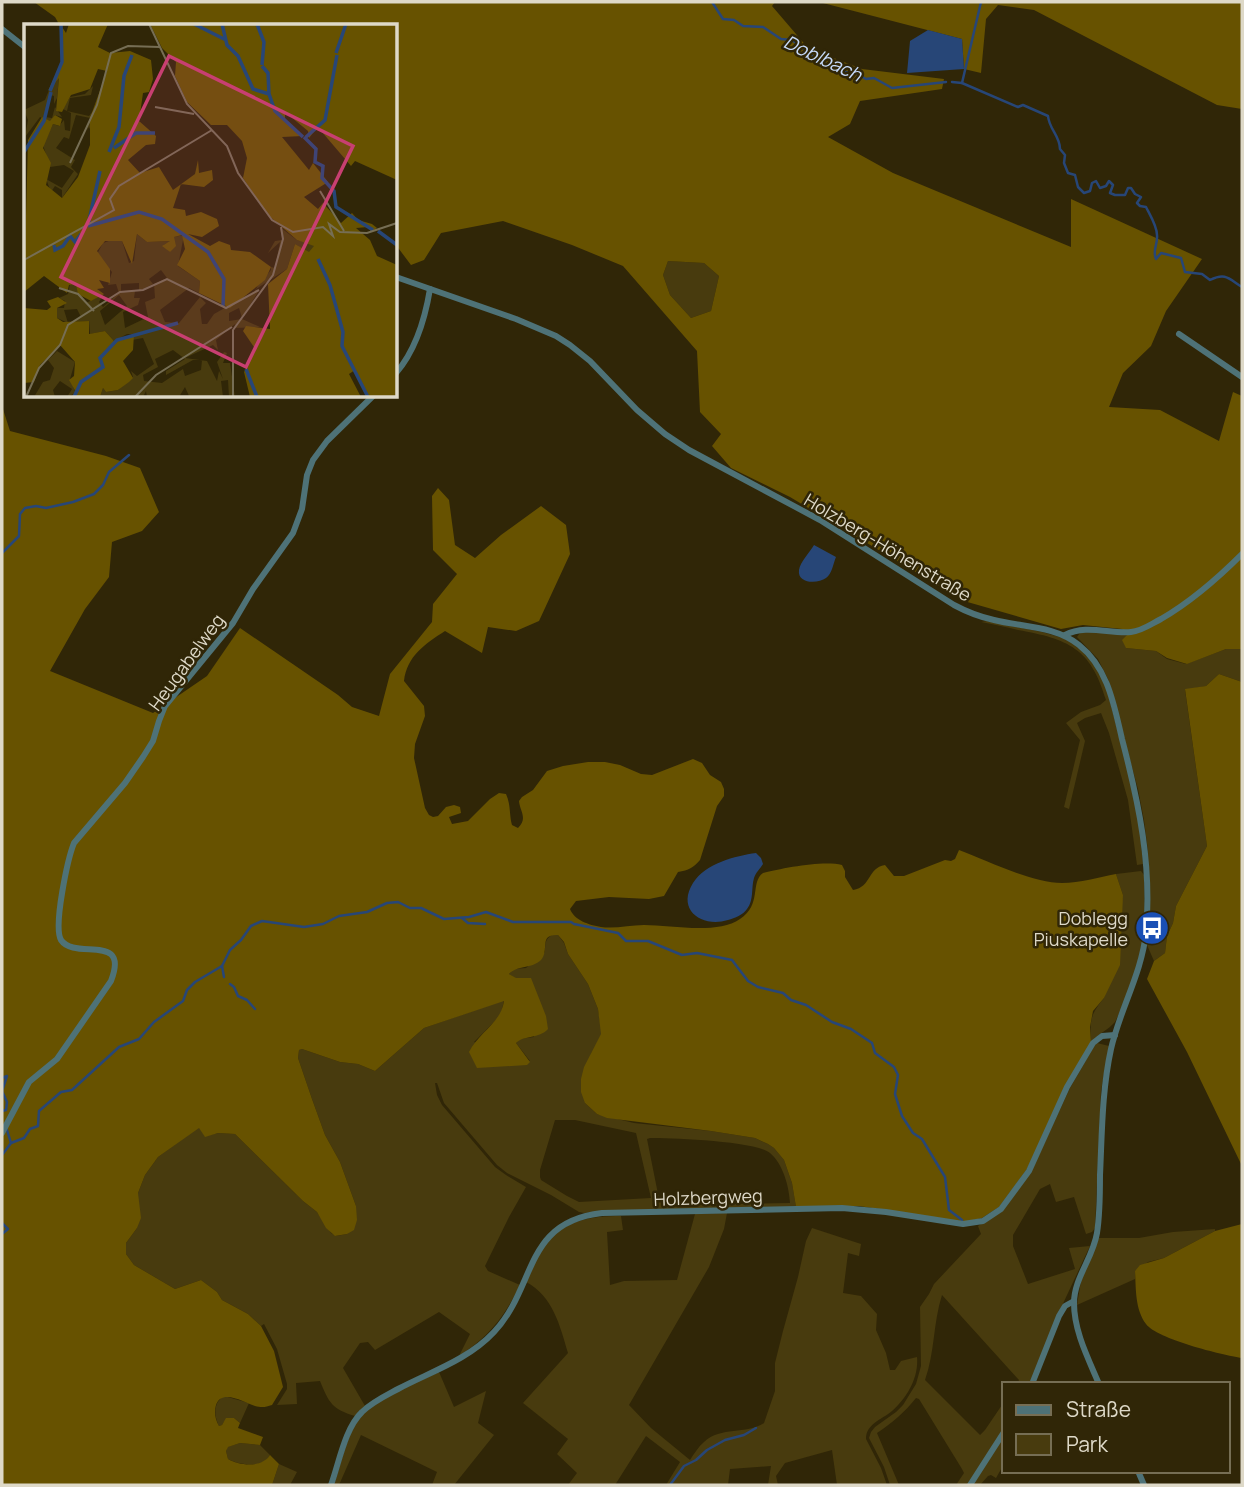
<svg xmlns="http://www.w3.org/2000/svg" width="1244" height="1487" viewBox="0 0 1244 1487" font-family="Manrope,sans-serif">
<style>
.green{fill:#483b0e;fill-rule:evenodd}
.forest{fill:#675200;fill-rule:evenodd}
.water{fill:#274677}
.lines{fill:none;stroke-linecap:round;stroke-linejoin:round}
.stream{stroke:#274677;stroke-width:2.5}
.street{stroke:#4e7277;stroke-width:6}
.labels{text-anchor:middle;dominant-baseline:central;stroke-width:5;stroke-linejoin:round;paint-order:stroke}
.street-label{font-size:18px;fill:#ded9c8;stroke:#302607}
.poi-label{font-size:18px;fill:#ded9c8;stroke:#302607;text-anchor:end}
.water-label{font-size:19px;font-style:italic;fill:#c6daf9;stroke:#302607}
.inset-river{fill:none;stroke:#274677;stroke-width:3.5}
.inset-road{fill:none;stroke:#766e54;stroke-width:2}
.view{fill:#c83f71;fill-opacity:0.15;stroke:#c83f71;stroke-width:3.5}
.inset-edge{fill:none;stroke:#ded9c8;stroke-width:3.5}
</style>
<rect width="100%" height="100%" fill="#302607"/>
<!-- green -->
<g class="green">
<polygon points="668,261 704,263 719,276 711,311 691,318 670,295 663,275"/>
<path d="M987,621l55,11 21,6 8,4 11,9 15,17 10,22 26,100 6,31 4,43 -6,1 -9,-65 -19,-67 -8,-20 -16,5 -8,5 8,18 -16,68 -5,-2 16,-67 -14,-17 15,-11 19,-7 6,-5c-15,-52 -38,-61 -88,-70 -12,-3 -25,-6 -37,-8z"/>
<polygon points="1085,631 1127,635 1126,648 1156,651 1167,659 1186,664 1226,649 1242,649 1242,682 1219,674 1206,686 1185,690 1207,846 1176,906 1173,923 1167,936 1165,953 1154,961 1147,945 1149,914 1148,851 1144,820 1138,789 1108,679 1098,659 1077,637 1080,633"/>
<path d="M1141,871l3,4c0,20 2,41 -1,61 -4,29 -15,60 -28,86 -7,8 -17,12 -24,20 -1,-22 -1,-27 13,-44l19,-103 -7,-21z"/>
<path d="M552,935h6l6,8 4,11 20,30 10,25 4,25 -11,20 -6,49 12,11 37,9 77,8 44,7 13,6 6,4 10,12 8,23 4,24 -194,4 -18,2 -5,-1 -28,-17 -44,-22 -10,-8 -53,-62 -7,-20h-2l2,12 5,10 53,62 11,8 20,12 -17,30 -24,49 3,5 32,14c-16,32 -30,51 -61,71l11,-22 -31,-22 -64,38 -7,-8 -8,1 -17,25 22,38 -10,10c-23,-7 -26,-13 -35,-35l-24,2 1,21 -20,1 10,-16v-5l-10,-35 -13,-25 -3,2 -13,-12 -26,-14 -5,-8 -16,-12 -26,9 -41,-24 -8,-11v-11l11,-15 1,-35 7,-18 13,-18 41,-30 6,9 13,-3 17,1 68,67 14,11 14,21 5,3 11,-2 9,-28 -16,-44 -15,-27 -13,-36 -14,-41 1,-8 3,-1 38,13 18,2 17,7 49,-43 80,-28 -3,15 -27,27 56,19 -14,-18 3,-4 15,-2 -19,-59 -6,-4 4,-5 13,-1 19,-16c0,-8 0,-13 7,-17zM555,1120h20l61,13 15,65 -72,4 -12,-6 -26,-16 -1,-3v-7zM650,1138c20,0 107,3 120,15 13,11 19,33 20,50l-126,2 -6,-11 -11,-55z"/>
<path d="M1097,1043l12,3 -8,45 -6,137 -3,4 -6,2 -12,-37 -18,5 -6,-18 -10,5 -27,46v11l15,38 47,-15 -6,-21 21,-2 -30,64 -30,74h-13l2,-4 -77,-85c-9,28 -7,57 -17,85l55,55 5,-5 19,-28v26l-36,57h-12l8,-12 -2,-4 -43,-70 -3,-1c-11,14 -24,25 -39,35l22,52h-9l-6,-18 -15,-29 2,-6 4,-5 21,-15 7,-7 13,-21 5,-18 -1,-59 9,-13 5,-10 47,-50 -3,-8 25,-16 28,-38 39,-84 25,-43z"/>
<path d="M727,1213l-3,16 -15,38 -80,138 22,23 39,32c4,-6 8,-13 14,-18 17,-16 42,-7 60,-19l11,-32v-28l8,-32 15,-54 8,-36 6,-13 49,16 -2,12 -11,-3 -5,40 18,3 16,18 -1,16 10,23 4,17h5l6,-9 16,-4c2,20 -10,41 -25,54 -11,9 -26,13 -26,28l15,29 6,17h-50l-5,-35 -47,13 -9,13 2,9h-10l3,-19 -41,3 -2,16h-62l14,-23 -34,-26 -31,49h-47l9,-12 -20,-19 11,-15 -45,-36 45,-50c-8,-27 -15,-57 -42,-71 6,-11 10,-24 17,-35 17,-27 49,-31 78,-31l2,14 -16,2 3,53 14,-4 53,-1 18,-66z"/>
<polygon points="1215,1229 1215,1231 1164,1258 1148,1262 1135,1271 1135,1279 1077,1305 1081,1281 1099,1238 1139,1238 1173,1232"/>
<path d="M439,1372l15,35 32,-16 -8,32 16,12 -40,50h-22l5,-13 -76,-37 -22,50h-5c7,-20 11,-43 22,-62 13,-22 60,-40 83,-51z"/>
<path d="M224,1396l25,7 -9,20 -6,-5 -10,4 -2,3 -3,1c-5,-11 -6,-23 5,-30z"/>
<polygon points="1004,1435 1004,1464 996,1478 991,1475 988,1476 980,1485 973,1485"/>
<path d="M240,1443l20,2 10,10c-1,2 -2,4 -4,5 -7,8 -30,4 -38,-1l-2,-8 1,-4z"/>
<polygon points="279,1464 297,1472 290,1485 272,1485"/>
</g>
<!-- forest -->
<g class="forest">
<path d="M34,2h741l-3,4 36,42 54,21 82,10 -2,10 -82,12 -10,23 -22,13 65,36 178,74v-48l131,60 -36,52 -15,35 -28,27 -14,34 51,3 59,31 14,-49 9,4v253h-16l-39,15 -20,-6 -11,-7 -30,-3 -4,-8 5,-5 -5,-6 -39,-4 -22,4 -97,-28 -174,-104 -59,-29 -19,-22 9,-12 -21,-22 -3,-61 -74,-85 -51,-21 -69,-24 -62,12 -17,27 -13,5 -15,-20v-219h-336l-5,-9zM668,261l36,2 15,13 -8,35 -20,7 -21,-23 -7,-20z"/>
<polygon points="819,2 1242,2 1242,109 1217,105 1034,10 998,5 986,19 981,73 964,69 962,39"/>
<path d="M2,406l8,25 96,25 34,12 19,44 -17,19 -30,11 -3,35 -24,32 -35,62 103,42 54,-37 33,-48 98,67 14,12 27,9 11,-42 42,-52 1,-18 24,-30 -24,-24 -1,-54 6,-8 11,12 6,45 20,13 26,-23 40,-29 25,19 4,29 -31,67 -23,10 -28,-4 -6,26 -37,-22c-20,13 -38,25 -41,50l20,25 1,10 -10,28 -1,14 11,50 4,7 4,2 5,-1 8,-9 8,-2 6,2 1,6 -12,4 3,7 16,-3 22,-22 9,-6 7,1c5,11 3,20 6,31l6,3c10,-10 2,-16 1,-27l3,-4 11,-7 14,-19 16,-5 25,-4h17l15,3 21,9 11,1 41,-16 9,4 8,12 11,7 3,7v7l-7,10 -17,54c-7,8 -11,10 -22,12l-14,24 -15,3 -40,-2 -33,4 -6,8c4,11 19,16 31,18 14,2 29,-2 43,-2 27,0 73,10 96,-6 22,-14 10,-37 23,-46 19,-5 61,-13 79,-8l3,6v6l8,13c19,-3 14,-22 32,-25l9,11h10l41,-16 6,1 4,-2 4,-9c29,11 73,33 103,33 18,0 37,-6 54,-9l7,21 -3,70 -16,33 -11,13 -3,16 1,15 -64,127 -28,38 -17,11 -16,4 -107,-16 -63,1 -4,-24 -8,-23 -10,-12 -6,-4 -13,-6 -44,-7 -104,-13 -10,-4 -12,-11 -4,-11v-13l3,-12 17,-33 -3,-25 -10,-25 -20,-30 -4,-12 -6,-7c-20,-1 -8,15 -17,25 -9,9 -24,5 -32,14l7,4h15l15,38 2,13c-9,10 -24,6 -32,14l14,19 -3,3 -50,3 -8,-16c10,-20 32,-29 35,-51l-80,27 -49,43 -17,-7 -18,-2 -38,-13 -3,1 -1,8 14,41 13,36 15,27 16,44 1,14 -3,10 -7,4 -12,2 -9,-8 -9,-16 -14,-11 -68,-67 -17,-1 -13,4 -6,-9 -41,29 -13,18 -7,18 3,25 -4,10 -11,15v11l8,11 41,24 26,-9 16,12 5,8 26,14 13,12 13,25 9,36 -11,18c-6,2 -10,3 -17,1 -10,-3 -33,-18 -39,-1 -2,7 -1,14 3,21l3,-1 4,-7h8l6,5 -2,5 25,9 -3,8 -20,-2 -12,4 -2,4 2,8c12,7 34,9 42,-4l9,9 -7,21h-270z"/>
<polygon points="1219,674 1242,682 1242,1166 1187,1052 1147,979 1154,961 1165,953 1167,936 1173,923 1176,906 1207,846 1185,689 1206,686"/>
<path d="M1242,1224v134c-20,-3 -85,-19 -96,-34 -11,-15 -10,-35 -11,-53l5,-6 24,-7 51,-27z"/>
</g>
<!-- water -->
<g class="water">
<polygon points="928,30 962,39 964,69 907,73 910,41"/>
<path d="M814,545l22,12c-3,7 -4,17 -10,21 -8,6 -29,6 -27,-8 1,-8 11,-18 15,-25z"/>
<path d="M756,853l5,5 2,6c-3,5 -7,8 -9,14 -3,10 0,22 -7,31 -4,6 -12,9 -19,11 -26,8 -52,-10 -35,-37 13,-20 42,-27 63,-30z"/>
</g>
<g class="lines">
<!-- stream -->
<g class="stream">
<polyline points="712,2 723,19 734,20 743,26 763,27 781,39 792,40 821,62 846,72 857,74 866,79 874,78 892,88 946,82"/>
<path d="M952,82l10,1 56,24 5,-2 25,11c1,13 12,20 12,33l5,6 -1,8 4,10 7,2 3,12 6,6 6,-2 2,-8 4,-2 4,7 6,-2 3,-5 4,4 -3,8 5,2h10l3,-7h3l4,6 6,3 -4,6 3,3 6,1c4,8 11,19 11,28 1,10 -5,15 -1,24l5,-6 20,5 4,14 17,2 8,6c16,-8 19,-1 32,7"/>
<polyline points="962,83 981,2"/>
<polyline points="2,553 19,536 20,514 25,508 36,506 46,508 73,502 94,494 103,485 109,472 129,455"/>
<polyline points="462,918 468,923 485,924"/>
<polyline points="222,966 224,977"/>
<polyline points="230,984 234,987 238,996 247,1000 255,1009"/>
<polyline points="2,1078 7,1076 2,1091 7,1102 6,1110 2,1111"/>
<polyline points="2,1124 7,1130 11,1143 2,1155"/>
<polyline points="11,1143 24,1138 30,1129 38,1126 39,1111 61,1092 72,1090 119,1047 139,1039 154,1022 183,1001 187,990 195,982 222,966 230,950 241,940 251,926 262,921 304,927 323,924 339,916 367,912 387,903 398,902 410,908 421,908 444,919 469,917 486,912 513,922 571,922 574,924 618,933 626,941 648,941 682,955 697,953 732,960 748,981 758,987 783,993 791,1000 806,1005 832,1022 851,1029 872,1043 875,1053 894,1067 898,1075 895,1094 902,1116 913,1133 922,1139 945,1177 949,1210 962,1220"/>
<polyline points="2,1223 8,1229 2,1234"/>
<polyline points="670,1485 684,1466 696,1460 707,1450 725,1440 744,1435 756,1428"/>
</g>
<!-- street -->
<g class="street">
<polyline points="2,29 26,48"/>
<path d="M396,277l120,42 40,17 14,9 20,16 47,49 28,24 24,16 131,70 134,85c13,7 26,12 40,15 28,7 62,6 85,25 29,23 35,60 43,94 17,65 30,126 24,193 -4,41 -26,77 -35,117 -9,41 -9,84 -11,126 0,20 0,39 -3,58 -4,25 -23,45 -23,70 0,28 14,55 25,81"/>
<polyline points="1179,334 1242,377"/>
<path d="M396,373c20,-23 29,-54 34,-84"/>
<path d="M1065,635c21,-11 44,-1 66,-3 11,-1 20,-8 30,-13 31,-18 56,-40 81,-65"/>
<path d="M2,1133l27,-51 28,-23 54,-78c19,-49 -36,-20 -50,-41 -8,-14 7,-82 13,-97l51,-60 18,-26 10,-16 6,-20 6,-15 68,-83 20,-34 40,-56 9,-24 5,-34 6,-15 14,-19 46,-45"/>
<polyline points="1032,1384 1059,1316 1065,1306 1074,1301"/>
<polyline points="1138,1471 1144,1485"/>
<path d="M331,1485c8,-22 14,-57 31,-73 10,-10 23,-16 36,-23 32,-17 70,-29 96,-57 43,-46 29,-110 108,-119l240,-5 44,4 77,12 20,-3 18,-12 28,-38 38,-84 26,-44 9,-7 13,-1"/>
<polyline points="970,1485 1004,1432"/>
</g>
</g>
<!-- icons -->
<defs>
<g id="bus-disc" transform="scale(1.75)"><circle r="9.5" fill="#1a4fb4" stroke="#302607"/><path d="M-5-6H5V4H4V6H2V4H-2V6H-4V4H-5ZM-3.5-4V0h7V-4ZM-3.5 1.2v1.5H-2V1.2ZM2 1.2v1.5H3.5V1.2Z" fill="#fff"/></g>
</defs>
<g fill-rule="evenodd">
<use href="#bus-disc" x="1152" y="928"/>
</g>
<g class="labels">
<!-- street labels -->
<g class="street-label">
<text transform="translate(888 547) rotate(31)">Holzberg-Höhenstraße</text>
<text transform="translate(186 662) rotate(-54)">Heugabelweg</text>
<text transform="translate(708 1197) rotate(-2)">Holzbergweg</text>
</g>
<!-- poi labels -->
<g class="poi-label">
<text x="1128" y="918">Doblegg<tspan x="1128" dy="21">Piuskapelle</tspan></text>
</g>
<!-- water labels -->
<g class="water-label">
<text transform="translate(823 58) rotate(25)">Doblbach</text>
</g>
</g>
<!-- overview -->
<g transform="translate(24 24)">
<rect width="373" height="373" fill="#302607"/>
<path d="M35,54l-2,20 -3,6v-8l-4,-1 -5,22 7,1 3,-11 7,10 -7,-2 -4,7 -11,-5 -15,20 3,-17 -4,-10 21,-10 8,-20zM69,62l-2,9 -21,3 -3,13 22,5 7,-9 -4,27 -3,-7 -2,3 3,-12 -14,-3 -7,24 -5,-2 -8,11 19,12 -4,7 7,7 -16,24v-8l-7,-4 -4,6 -5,-13 16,9 12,-17 -10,-6 -14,2 -7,-22 10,-21 6,2 5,-6 1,10 5,1 1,-18 -8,-4 7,-12 15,-3zM245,195l28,21 17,5v5l-5,3 -14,-9 -8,25 -31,20 2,3 -16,26 -3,-10 -10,5v8l13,-2 18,8 -26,1 1,-4 -19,16 2,10 -5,-5 -28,13 22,3 10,20 2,-10 4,8 -6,-17 7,-10 3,1 -4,10h7l5,34h-6l-1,-17 -7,1 2,16 -34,-1 -4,-9 -6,10h-32l-1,-6 -3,6h-43l3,-9 3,4 12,-2 15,-13 -2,-6 6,5 17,-12 -11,-26 -11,2 2,-6h-7l-13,7 -9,-10 -15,3 -1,-13 -17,1 9,-5 -4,-8 -13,1 4,13 -11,-5v-10h7l1,-7 -6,-3 9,-4 2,-10h6l10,19 18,-9 -5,8 4,5 16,-14 -3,-9 -8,1 4,-13 -15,-18 6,-11 14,-5 5,3 7,22 5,-2 3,-27 10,8 24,-1 -7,4 6,7 4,-15 10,-2 -6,31 22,15 -1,12 -10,-5 -29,22 5,12 14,1 21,-26 6,6 -6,6 2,15h5l7,-10 41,-23 3,-6 13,-15v-3l4,1 5,-26 -12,11 7,-12 7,-1 -2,-13zM137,246l6,8 -13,6 1,14 -10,4 3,15 -23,11 -2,-16 15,-7 2,-7h-6l1,-7h-14v-7l18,-1v8l14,-7 -4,-5zM95,271l8,11 -22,19 -5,-14zM149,326l12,9 -19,12v4l27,-15h9l-1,10 -16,6 -2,-7 -21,14 -18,-2 -1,-6 15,-8 -3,-8zM33,327l18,11 -5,17 6,14 -9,4 5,-8 -12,-8 -7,9 2,7h-21l9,-15 7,-2 4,-12 -6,-8z" fill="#483b0e" fill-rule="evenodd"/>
<path d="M36,0l6,9 3,-9h39l-10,23 12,6 20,-2 21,9 2,19 -4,13 -6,1 -4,28 17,15 -1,8 -9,1 -18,15 12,13 19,-6 14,23 22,-16 3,-14 1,13 13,-3 1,10 -9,7 -23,-3 -8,24 12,2 1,6 15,-4 16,7 2,7 -17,11 -14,-3 22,12 9,-5 11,4 1,5 19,2 21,15 -6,13 -35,28 -31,-15 1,-12 -23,-16 8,-16 -3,-14 -8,2 2,9 -6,6 -8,-6 8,-5 -23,1 -10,-8 -5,30 -10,-23h-17l-8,10 13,18v14l-11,-3 5,8 -7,1 7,5 -13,7 -13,-7 -2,-10 -7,1 -2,8 -23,-17 -20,16 4,-152 14,-23 8,4 5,-6 7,4 -2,7 -7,-2 -10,24 8,15 -5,22 16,13 16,-21 12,-32v-27l17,-47 -9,-2 -8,20 -19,6 -9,17 -6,-1 3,-33 -11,13 14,-29zM126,0h247v156l-42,-19 -4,5 -29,-34 -6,-3 -7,9 -1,-7 -23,-19v10l18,14 -21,1 27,33 4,-7 15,19 -24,15 14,12 5,-6 18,20 11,-10 6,7 14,4 5,4 -6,4 -3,-5 -12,1 14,12 7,16 20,9v132h-28l-14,-27 -6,4 12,23h-111l-6,-25 12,-22 -13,-19 3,-5 24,3 -2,-45 19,-15 8,-25 14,8 5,-6 -17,-6 -29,-25 -25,-37 4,-20 -5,-17 -15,-16h-16l-24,-23 -12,-26 1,-14 -14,-14zM34,273l9,6 -10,5v10l6,4 26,-1v13l16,-3 9,10 20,-7 -1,16 -10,11 10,17 -4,4 -11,8 -12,2 -3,-4 -3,9h-29l5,-5 -7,-12 5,-4 1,-14 -15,-17 -20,20 -6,17 -10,1v-75l23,2 4,-3 -4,-6z" fill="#675200"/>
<path class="inset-river" d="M170,0l32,16M198,0l5,21 11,11 15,33 16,5 6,17 28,26M233,0l7,18 -2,23M312,29l10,-29M238,42l6,7 1,21M26,67l12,-29 -1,-38M280,113l12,12 -1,13 8,4 -1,12 12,13 2,16 37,23M282,113l19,-17 12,-65M90,124l22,-15h19M0,128l20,-31 7,-29M85,128l10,-25 5,-51 8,-21M64,201l12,-54M64,202l51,-14 23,7 46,33 16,27 -1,27M354,207l19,14M30,221l1,5 8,-4 7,-10 5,6 6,-8M294,235l12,26 13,47 -1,14 26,51M222,345l11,28M50,373l7,-15 22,-15 -3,-9 17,-18 61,-17"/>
<path class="inset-road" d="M125,0l38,80 40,42 11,27 34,47 21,12 30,-5 10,9 -4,-12 11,8 27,1 30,-10M131,83l39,7M46,139l27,-58 14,-52 17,-7 32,1M296,167l24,40M0,236l90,-50 -4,-11 9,-13 93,-56M35,264l19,6 16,17M2,373l13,-29 21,-23 8,-20 52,-33 23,-2 24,-11 59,29 33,-18M111,373l21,-22 76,-48M209,373v-67l40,-55 10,-36 -2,-12"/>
<path class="view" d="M145,32l184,90 -107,221 -185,-90z"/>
<rect width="373" height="373" class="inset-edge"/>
</g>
<!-- border -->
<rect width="1244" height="1487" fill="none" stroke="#ded9c8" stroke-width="7"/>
<!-- legend -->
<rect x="1002" y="1382" width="228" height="91" fill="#302607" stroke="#766e54" stroke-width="2"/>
<rect x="1016" y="1405" width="35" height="10" fill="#4e7277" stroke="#766e54" stroke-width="2"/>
<text x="1066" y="1417" font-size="21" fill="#ded9c8">Straße</text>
<rect x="1016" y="1434" width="35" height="21" fill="#483b0e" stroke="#766e54" stroke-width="2"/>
<text x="1066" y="1452" font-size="21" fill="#ded9c8">Park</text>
</svg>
